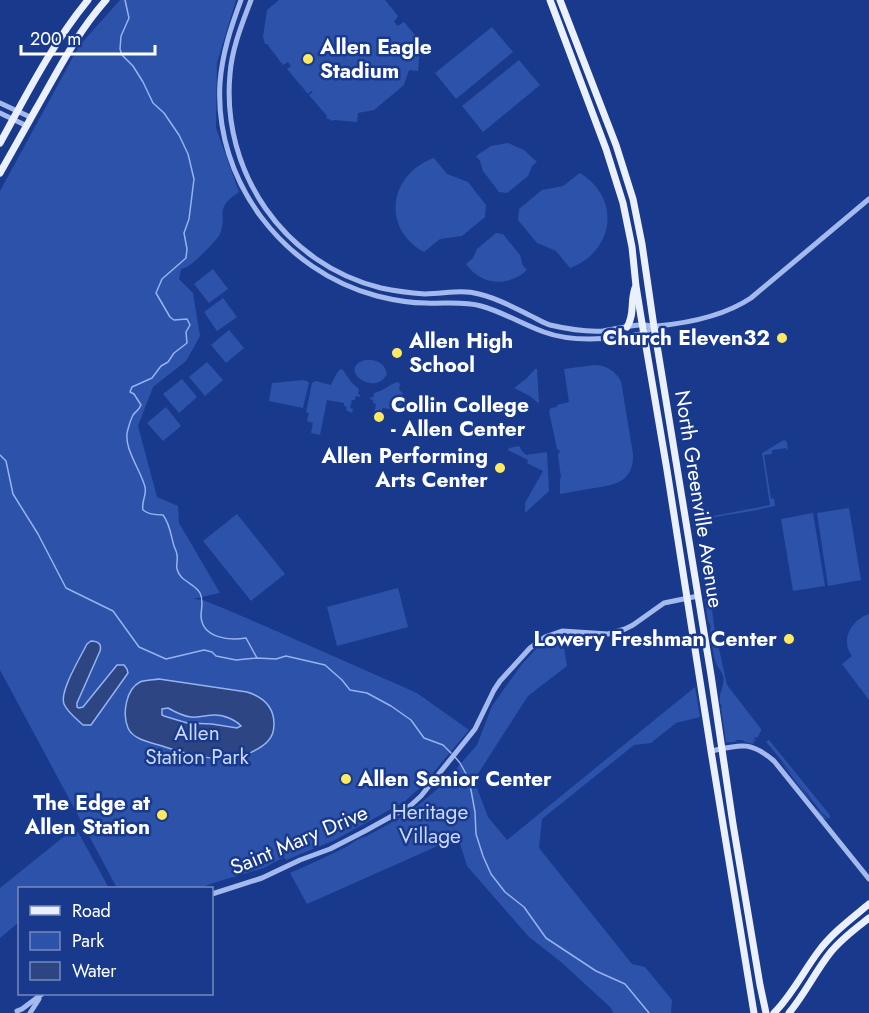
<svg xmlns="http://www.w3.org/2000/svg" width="869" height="1013" viewBox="0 0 869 1013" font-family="Jost,sans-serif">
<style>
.green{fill:#2c52aa}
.water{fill:#2d4583;stroke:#96b3f0;stroke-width:1.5;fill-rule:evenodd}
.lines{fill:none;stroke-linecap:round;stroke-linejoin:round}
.stream{stroke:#96b3f0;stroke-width:1.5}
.minor{stroke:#a4baee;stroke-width:5}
.major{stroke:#ebf0ff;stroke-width:7}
.poi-dot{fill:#ffe961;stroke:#193a8c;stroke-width:2}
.labels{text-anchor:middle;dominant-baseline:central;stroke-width:5;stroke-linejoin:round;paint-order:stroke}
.poi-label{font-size:21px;font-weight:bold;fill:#fff;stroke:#193a8c;text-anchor:start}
.street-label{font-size:21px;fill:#fff;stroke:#193a8c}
.park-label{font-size:21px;fill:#cad8fa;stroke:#193a8c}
</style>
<rect width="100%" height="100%" fill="#193a8c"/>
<!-- green -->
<g class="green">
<path d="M120,0h116l-19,63 -1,65 23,64c-26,17 -11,22 -19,42 -3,6 -24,27 -30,31 -2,2 -6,3 -9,4l-2,10 14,14 7,43 -14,25 -33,26 -15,39 19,71 21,9 1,17 41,70 -27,6 10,1 32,13 182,80 52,37 -47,56 -18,16 -69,38 -49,20 -2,-3 -20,11 -51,15 -13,5h-83l-117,-218v-479l79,-145z"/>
<polygon points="279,0 385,0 398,16 394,22 398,26 404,22 419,40 420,40 422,47 420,48 418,71 409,70 404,85 374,110 358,113 357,122 334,120 333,121 326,118 327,116 309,95 313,92 311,91 308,94 287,69 291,66 288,62 283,65 267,44 265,44 263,37 267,10"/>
<polygon points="492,27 513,52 456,99 435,73"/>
<polygon points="519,60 540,85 483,132 462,106"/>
<polygon points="508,143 524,150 537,162 532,166 528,176 507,193 499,192 483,171 480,161 476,156 491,146"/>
<path d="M434,158l13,16 21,8 18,23 -1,12 -23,19 -22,3 -16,13c-43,-24 -35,-78 10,-94z"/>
<path d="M580,173c41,25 35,78 -10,95l-14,-17 -19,-8 -19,-23 1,-11 23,-19 21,-4z"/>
<path d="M496,233l7,1 17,21 3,11 4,4c-20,18 -46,15 -61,-6l7,-6 4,-9z"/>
<polygon points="213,269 228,289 209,303 194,284"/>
<polygon points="223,298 237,317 217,331 204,312"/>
<polygon points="229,330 244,348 226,363 211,345"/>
<path d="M365,360c10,-1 20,3 22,14 -12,24 -51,-5 -22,-14z"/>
<polygon points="207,362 223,380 205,396 189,377"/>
<path d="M594,365c12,0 20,5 27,16l12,73c1,27 -17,31 -39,34 -11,2 -23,4 -34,6v-15l1,-2 -3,-22 2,-4 -3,-2 -8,-38 2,-3 6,-1v-2l12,-3 -5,-33z"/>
<path d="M340,369l3,1 8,12 8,7 -1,5 2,1v2l-4,-1 -1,4h-3l-2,8 3,1 -1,4 -6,-3 1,-3 -3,-1v-3l-17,-3 -7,35 -9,-2 2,-10 -6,-2 2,-8 -3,-1 6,-29 4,-2 15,4c2,-5 5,-11 9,-16z"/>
<polygon points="535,369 537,369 539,402 538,403 530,396 514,388 527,378"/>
<polygon points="182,379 197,397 179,413 163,394"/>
<polygon points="303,380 309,382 303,408 269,401 272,383"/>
<path d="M398,382l2,2 -1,5 4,5 -2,6 4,1 -10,9 -12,-2 -2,3h-2l-2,2h-3l2,-9 -3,-1v-3l-3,-1v-2l3,1 1,-5c10,-2 15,-9 24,-11z"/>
<polygon points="166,407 181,426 163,441 147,423"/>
<polygon points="784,440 787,442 788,451 786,448 772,450 772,454 764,455 771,499 774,498 775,506 752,511 715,517 711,519 706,526 699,527 699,522 703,518 770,505 762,453"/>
<polygon points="519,446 522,451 526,455 547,452 549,491 525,513 525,503 543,471 527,463 528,460 508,450 509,448"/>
<polygon points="849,508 861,580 828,586 817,513"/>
<polygon points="813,513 825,586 793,591 781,519"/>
<polygon points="237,514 285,574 251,601 203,541"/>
<polygon points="398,588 408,627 337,646 327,607"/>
<path d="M705,599h3l3,2 3,25 13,59 34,44v2l-4,7 -2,-1 -3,7 3,-5h1l-3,5 -8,-2 -2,-2h-7l-1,2h-9l-5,-34 1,-1c-7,-12 4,-19 1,-31 -1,-5 -6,-9 -7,-13 -4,-11 -4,-23 -6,-34l1,-3 -3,-5z"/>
<path d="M869,614v86l-27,-36 10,-8c-12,-16 -1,-36 17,-42z"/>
<path d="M562,637l5,29 -39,30 -54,84 14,37 19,23 188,-153 5,30 -24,6 -25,20 -17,2 -92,74 -3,29 93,116 13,3 27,33 -1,13h-58l-2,-5 -50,-46 -32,-25 -62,-71 -9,-29 -151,67 -17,-31c18,-8 36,-16 54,-25 8,-4 13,-10 21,-11l44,-24 32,-27 36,-41 15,-39 30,-42 16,-17z"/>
<polygon points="769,740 829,814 830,817 829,819 821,812 799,783 814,806 828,820 823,818 779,759 797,779 766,742"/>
<polygon points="78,832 109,888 20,888 19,922 0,938 0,888 66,835"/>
</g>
<!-- water -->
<g class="water">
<path d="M91,641c7,0 11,3 9,10l-23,52v4l2,1 4,-1 34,-42h7l3,4 1,4 -37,52h-8c-6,-6 -15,-12 -19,-21 -5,-12 17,-48 23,-60z"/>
<path d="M159,679l88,13c16,5 27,15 27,32 0,6 -2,13 -6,17 -6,7 -23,15 -32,17 -21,4 -58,-6 -77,-13 -11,-3 -26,-6 -31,-17 -6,-14 -2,-39 12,-46 5,-2 13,-2 19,-3zM168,708c7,4 14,8 23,9 8,1 16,-2 24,-2 9,0 21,5 26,11l-4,2 -25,-4 -25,-1 -23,-7 -2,-1v-6z"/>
</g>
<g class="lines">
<!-- stream -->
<g class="stream">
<path d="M125,0l4,18 -8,18 -1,13 2,6 11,11 10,16 10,21 11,10 15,22 9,19 6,25 -5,40 -5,14 3,16 -1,9 -24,21 -6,14 14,24 4,3 13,-1 3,6 -4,7 1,11 -13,10 -6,9 -7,4 -9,12 -20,9 -2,5 4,2 7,11c-2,5 -5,6 -8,10 -2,4 -4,10 -5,14 -6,18 13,41 17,58 2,9 -4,14 -2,23 5,4 13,5 20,5 7,9 8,21 11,31 1,3 3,6 3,9 1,5 -1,10 0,14 3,13 18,14 23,24 4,8 1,16 1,23 1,22 28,25 45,22l11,20"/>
<polyline points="0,455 6,461 13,494 38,534 66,588 113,611 139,647 166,659 204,650 212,652 216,656 236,660 257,658 276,659 286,656 325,665 342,680 350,690 367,693 391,706 411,720 424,738 443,745 451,753"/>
<polyline points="455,757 460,763 469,779 475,812 476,834 483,856 491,874 505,892 524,907 546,938 596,971 625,984 649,1013"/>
</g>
<!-- minor -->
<g class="minor">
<path d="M241,0c-10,27 -19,54 -21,83 -6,98 63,188 157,213 16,4 33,7 49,7 18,1 37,-2 55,3 22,6 41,18 63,26 24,9 51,8 76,5 15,-2 21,-1 34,-10"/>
<path d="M251,0c-9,24 -19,48 -21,74 -9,98 54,190 151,214 14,3 30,5 44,6 19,0 36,-5 54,0 18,4 34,13 50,21 7,3 14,8 21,10 17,4 35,7 53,6 12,-2 24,-5 36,-6 6,-1 12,2 18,1 32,-3 67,-10 94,-28l118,-99"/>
<polyline points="0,103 30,117"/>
<polyline points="0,113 25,125"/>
<path d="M711,751c28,-6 39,-11 63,10l95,118"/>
<polyline points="212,894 262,878 300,860 330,849 365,831 410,806 421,796 475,729 494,690 500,681 530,648 545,637 562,631 608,634 625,629 633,625 664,603 698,596"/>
<polyline points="17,1011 22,1009 42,994"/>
<polyline points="30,1013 39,999"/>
</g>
<!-- major -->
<g class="major">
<polyline points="550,0 606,149 623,203 632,247 636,286 641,317 667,470 711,751 754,1013"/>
<polyline points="560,0 616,145 633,199 642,244 654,327 711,675 733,824 760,985 766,1013"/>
<path d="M0,143c27,-49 52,-99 88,-143"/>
<path d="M0,173c12,-21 24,-43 36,-64 23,-40 40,-75 70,-109"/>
<path d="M627,327c8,-13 3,-25 8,-39"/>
<path d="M774,1013c18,-18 29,-41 44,-61 14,-19 33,-33 51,-48"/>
<path d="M789,1013c16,-19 26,-41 41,-60 11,-14 25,-24 39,-35"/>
</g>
</g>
<!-- markers -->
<g class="poi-dot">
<circle cx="308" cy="59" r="6"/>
<circle cx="782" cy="338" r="6"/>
<circle cx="397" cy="353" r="6"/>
<circle cx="379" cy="417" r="6"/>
<circle cx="500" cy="468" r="6"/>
<circle cx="789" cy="639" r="6"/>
<circle cx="346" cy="779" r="6"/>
<circle cx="162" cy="815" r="6"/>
</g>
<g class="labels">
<!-- poi labels -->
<g class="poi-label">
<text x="320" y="47">Allen Eagle<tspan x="320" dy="24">Stadium</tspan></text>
<text x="770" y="338" text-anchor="end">Church Eleven32</text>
<text x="409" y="341">Allen High<tspan x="409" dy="24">School</tspan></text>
<text x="391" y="405">Collin College<tspan x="391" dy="24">- Allen Center</tspan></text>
<text x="488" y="456" text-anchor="end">Allen Performing<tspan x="488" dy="24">Arts Center</tspan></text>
<text x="777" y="639" text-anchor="end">Lowery Freshman Center</text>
<text x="358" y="779">Allen Senior Center</text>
<text x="150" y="803" text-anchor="end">The Edge at<tspan x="150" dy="24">Allen Station</tspan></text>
</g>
<!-- street labels -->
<g class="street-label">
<text transform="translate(699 499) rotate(81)">North Greenville Avenue</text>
<text transform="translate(299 840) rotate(-23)">Saint Mary Drive</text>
</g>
<!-- park labels -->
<g class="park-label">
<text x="197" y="733">Allen<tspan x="197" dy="24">Station Park</tspan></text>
<text x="430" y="812">Heritage<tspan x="430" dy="24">Village</tspan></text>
</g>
</g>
<!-- legend -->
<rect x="18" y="887" width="195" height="108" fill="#193a8c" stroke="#7589ba" stroke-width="1.5"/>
<rect x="30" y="906" width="30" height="9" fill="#ebf0ff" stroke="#7589ba" stroke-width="1.5"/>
<text x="72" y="917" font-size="18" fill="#ffffff">Road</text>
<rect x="30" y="932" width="30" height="18" fill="#2c52aa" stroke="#7589ba" stroke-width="1.5"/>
<text x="72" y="947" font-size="18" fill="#ffffff">Park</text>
<rect x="30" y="962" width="30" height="18" fill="#2d4583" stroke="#7589ba" stroke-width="1.5"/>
<text x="72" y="977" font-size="18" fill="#ffffff">Water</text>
<!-- scale -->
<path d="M21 45v9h134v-9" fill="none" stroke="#ffffff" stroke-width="3"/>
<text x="30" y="45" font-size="18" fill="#ffffff" stroke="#193a8c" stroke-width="4.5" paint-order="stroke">200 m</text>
</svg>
